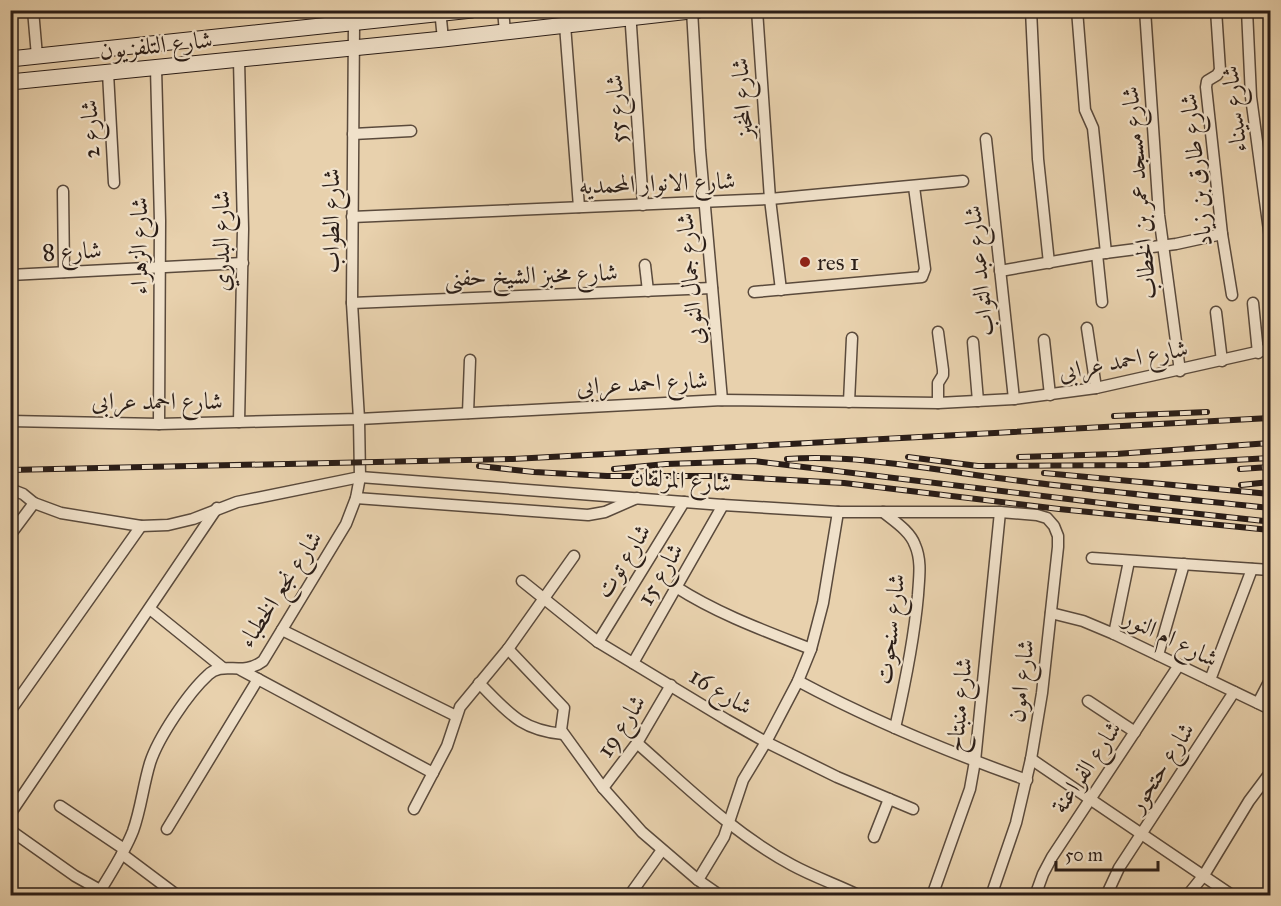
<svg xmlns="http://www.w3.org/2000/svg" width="1281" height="906" viewBox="0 0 1281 906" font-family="'IM FELL Great Primer',Amiri,serif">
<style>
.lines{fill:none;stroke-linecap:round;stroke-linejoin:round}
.minor-casing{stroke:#5a4a3c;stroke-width:13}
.secondary-casing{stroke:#2a1d17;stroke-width:17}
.minor{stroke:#f0e1ca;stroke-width:10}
.secondary{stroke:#f0e1ca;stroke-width:15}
.rail-casing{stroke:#2a1d17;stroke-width:6}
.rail{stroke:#f0e1ca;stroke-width:4;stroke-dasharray:11;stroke-linecap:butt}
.poi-dot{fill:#8f2418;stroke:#f0e1ca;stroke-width:2}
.labels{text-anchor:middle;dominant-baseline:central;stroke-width:4.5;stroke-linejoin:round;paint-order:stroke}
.street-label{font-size:24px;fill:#2a1d17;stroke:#f0e1ca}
.poi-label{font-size:24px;fill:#2a1d17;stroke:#f0e1ca;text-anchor:start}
</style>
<rect width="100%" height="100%" fill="#e8d1ad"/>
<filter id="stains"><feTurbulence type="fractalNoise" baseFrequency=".00333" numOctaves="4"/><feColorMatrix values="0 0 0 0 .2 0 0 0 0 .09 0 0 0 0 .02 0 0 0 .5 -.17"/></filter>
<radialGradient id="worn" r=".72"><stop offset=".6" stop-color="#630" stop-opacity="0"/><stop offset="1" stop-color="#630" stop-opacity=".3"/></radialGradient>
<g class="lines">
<!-- minor casing -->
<g class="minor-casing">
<g id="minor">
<polyline points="33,10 37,56"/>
<polyline points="440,10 443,39"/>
<polyline points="503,10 505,32"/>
<polyline points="692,10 700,150 722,400"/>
<polyline points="757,10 770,199 781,290"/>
<polyline points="1031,10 1038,159 1049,263"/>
<polyline points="1077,10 1085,110 1093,128 1106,253"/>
<polyline points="1145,10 1159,215 1180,371"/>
<polyline points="1216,10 1220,70 1217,75 1207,81 1206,87 1222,234 1232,295"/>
<polyline points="1247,10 1251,97 1270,238"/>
<polyline points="630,11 643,205"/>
<polyline points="565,25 579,207"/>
<polyline points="156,68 160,221 159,424"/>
<polyline points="108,73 114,183"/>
<polyline points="353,134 411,131"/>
<polyline points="986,139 1014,399"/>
<polyline points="63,191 64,272"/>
<polyline points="352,217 770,199 963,181"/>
<polyline points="1097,254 1102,302"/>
<polyline points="645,265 648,291"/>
<polyline points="1000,271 1097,254 1176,244 1222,234"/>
<polyline points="10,275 243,263"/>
<polyline points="754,292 922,277 925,269 914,187"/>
<polyline points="352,303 712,288"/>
<polyline points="1253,303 1258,353"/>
<polyline points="1216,312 1222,361"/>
<polyline points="1087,328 1096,388"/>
<polyline points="1044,340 1050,395"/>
<polyline points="973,342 978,401"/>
<polyline points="849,402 852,338"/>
<polyline points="938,403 938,383 943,375 943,370 938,332"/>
<polyline points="468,413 470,360"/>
<polyline points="10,421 159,424 359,419 722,400 938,403 1014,399 1096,388 1270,349"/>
<polyline points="239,422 243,229 239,60"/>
<polyline points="10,489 23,494 34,503 61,513 141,526 168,525 193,519 237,502 360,477 723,505 838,512 1000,512 1037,515 1047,518 1054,526 1058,536 1058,547 1042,693 1031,759 1016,823 991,896"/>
<polyline points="356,498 588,515 605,512 637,498"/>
<path d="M883,512c11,9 27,19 32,33 7,16 4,33 3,50 -4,46 -13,89 -23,133"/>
<polyline points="10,535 34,503"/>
<polyline points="1092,558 1270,570"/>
<polyline points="522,581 598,642 727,720 766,742 837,777 913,809"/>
<path d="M676,587c42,27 89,44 135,62"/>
<polyline points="150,609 223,668"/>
<polyline points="1051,613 1083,621 1114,634 1270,709"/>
<polyline points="282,630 456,716"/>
<polyline points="1114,634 1129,561"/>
<polyline points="598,642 684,502"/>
<polyline points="508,649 564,708 561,730 603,788 642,832 698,880 721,896"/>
<polyline points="1158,655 1184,564"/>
<polyline points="633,663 723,505"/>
<polyline points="241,670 433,773"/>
<polyline points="1210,680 1252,569"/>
<path d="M798,681c73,39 150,71 229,99"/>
<path d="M479,683c29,29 41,47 84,51"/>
<polyline points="1088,701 1135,732"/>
<polyline points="1258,703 1270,680"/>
<polyline points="10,711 141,526"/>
<path d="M637,743c49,43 97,91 155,122 22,12 46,20 68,31"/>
<polyline points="1031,759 1233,896"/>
<polyline points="603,788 637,743 671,685"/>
<polyline points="60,806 124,849"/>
<polyline points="414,809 447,746 460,707 508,649 574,556"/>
<polyline points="10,814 217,508"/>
<polyline points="167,829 258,679"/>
<polyline points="10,830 75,876 100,890"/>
<polyline points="874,837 889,799"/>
<polyline points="122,854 178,896"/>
<polyline points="698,880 724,837 743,780 766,742 798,681 811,649 823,603 838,512"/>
<path d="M97,896c13,-22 27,-42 36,-65 8,-22 10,-45 17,-68 8,-25 38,-70 58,-88 15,-15 34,2 55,-14l83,-137 10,-26 4,-21 -1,-58 -7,-116 2,-279"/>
<polyline points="629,896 662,850"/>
<polyline points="932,896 970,789 975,761 1000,512"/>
<polyline points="1035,896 1043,874 1052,857 1179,665"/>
<polyline points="1106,896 1119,868 1234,692"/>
<polyline points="1187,896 1204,875 1249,801 1270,773"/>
</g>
</g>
<!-- secondary casing -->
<g class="secondary-casing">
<g id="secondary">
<polyline points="10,59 472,10"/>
<polyline points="10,82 443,39 699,10"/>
</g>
</g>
<!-- minor -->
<use href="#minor" class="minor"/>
<!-- secondary -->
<use href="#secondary" class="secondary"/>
<!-- rail casing -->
<g class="rail-casing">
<g id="rail">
<polyline points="1114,416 1207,412"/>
<polyline points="908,457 978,466 1146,465 1270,458"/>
<polyline points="1019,457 1116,454 1270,443"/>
<path d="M787,459c75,-5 151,12 226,21 85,11 171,19 257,28"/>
<polyline points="479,466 534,472 607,476 718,476 844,483 1059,509 1270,530"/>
<polyline points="614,469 666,464 754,461 1126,506 1264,521"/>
<polyline points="1240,469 1270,467"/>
<polyline points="10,470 513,459 1270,418"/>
<polyline points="1044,473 1270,494"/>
<polyline points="1241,485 1270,482"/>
</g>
</g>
<!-- rail -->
<use href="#rail" class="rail"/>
</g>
<!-- markers -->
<circle class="poi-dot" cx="805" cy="262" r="6"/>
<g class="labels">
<!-- street labels -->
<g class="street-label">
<text transform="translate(156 45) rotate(-6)">شارع التلفزيون</text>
<text transform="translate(742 98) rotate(-94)">شارع المخبز</text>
<text transform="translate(616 109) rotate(-94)">شارع 55</text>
<text transform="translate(1234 109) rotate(-96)">شارع سيناء</text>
<text transform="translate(90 129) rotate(-93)">شارع 2</text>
<text transform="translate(1196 170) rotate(-96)">شارع طارق بن زياد</text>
<text transform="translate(657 183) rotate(-2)">شارع الانوار المحمديه</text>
<text transform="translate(1139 193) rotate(-95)">شارع مسجد عمر بن الخطاب</text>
<text transform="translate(331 221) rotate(-90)">شارع الطواب</text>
<text transform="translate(221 241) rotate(-90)">شارع البدري</text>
<text transform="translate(139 246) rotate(-90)">شارع الزهراء</text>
<text transform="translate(72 251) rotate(-3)">شارع 8</text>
<text transform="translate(979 271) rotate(-96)">شارع عبد التواب</text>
<text transform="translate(531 275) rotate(-2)">شارع مخبز الشيخ حفنى</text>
<text transform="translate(690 279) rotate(-95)">شارع جمال النوبى</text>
<text transform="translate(1123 360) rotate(-11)">شارع احمد عرابى</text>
<text transform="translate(642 383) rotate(-3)">شارع احمد عرابى</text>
<text x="157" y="401">شارع احمد عرابى</text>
<text transform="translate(681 480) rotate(4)">شارع المزلقان</text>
<text transform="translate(623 561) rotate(-58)">شارع توت</text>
<text transform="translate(660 574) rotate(-60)">شارع 15</text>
<text transform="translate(280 589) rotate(-57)">شارع نجع الخطباء</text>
<text transform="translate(890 629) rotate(-83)">شارع سنحوت</text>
<text transform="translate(1171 638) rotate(26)">شارع ام النور</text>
<text transform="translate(1021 681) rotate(-83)">شارع امون</text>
<text transform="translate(721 691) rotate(31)">شارع 16</text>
<text transform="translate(959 705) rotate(-84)">شارع منبتاح</text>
<text transform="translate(621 726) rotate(-57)">شارع 19</text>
<text transform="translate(1086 767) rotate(-56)">شارع الفراعنة</text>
<text transform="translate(1161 767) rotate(-57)">شارع حتحور</text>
</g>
<!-- poi labels -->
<g class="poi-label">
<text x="817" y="262">res 1</text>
</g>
</g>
<!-- margin -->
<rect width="1281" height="906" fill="none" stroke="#e8d1ad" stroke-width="36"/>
<rect x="12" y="12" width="1257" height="882" fill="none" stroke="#2a1d17" stroke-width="3"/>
<rect x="18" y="18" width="1245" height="870" fill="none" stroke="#2a1d17" stroke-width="1.5"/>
<!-- scale -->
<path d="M1056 861v9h102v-9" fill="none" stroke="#2a1d17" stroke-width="3"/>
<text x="1065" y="861" font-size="18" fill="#2a1d17" stroke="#f0e1ca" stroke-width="4.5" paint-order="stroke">50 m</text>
<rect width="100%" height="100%" filter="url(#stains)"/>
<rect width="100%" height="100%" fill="url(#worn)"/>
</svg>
